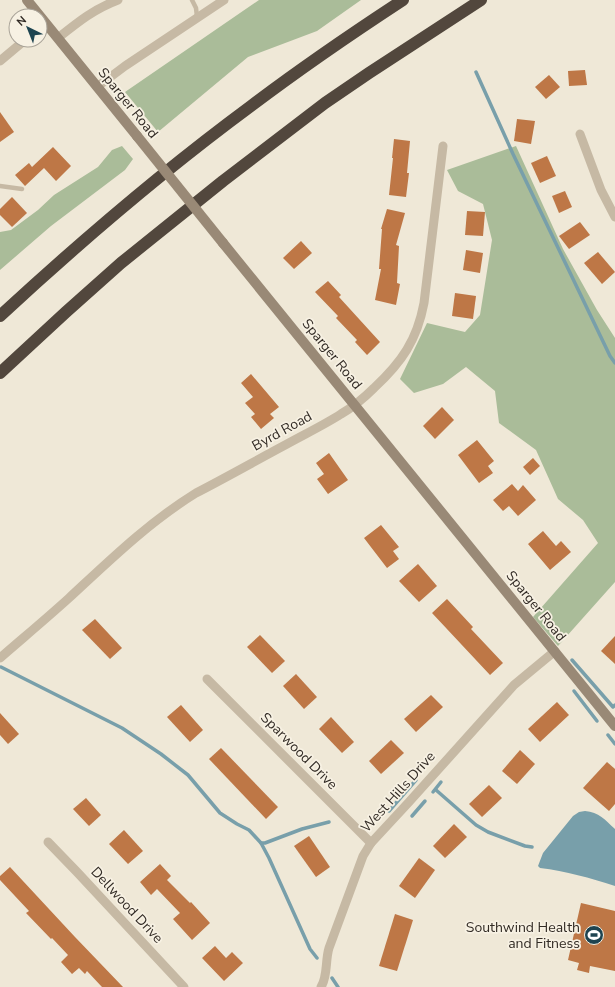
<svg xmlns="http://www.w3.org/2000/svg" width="615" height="987" viewBox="0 0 615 987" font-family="'Nunito Sans',sans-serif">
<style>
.green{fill:#aabc99}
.water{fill:#789faa}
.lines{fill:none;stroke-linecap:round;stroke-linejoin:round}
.stream{stroke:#789faa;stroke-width:3.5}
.building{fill:#be7746}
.lane{stroke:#c6b9a4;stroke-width:4.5}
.street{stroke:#c6b9a4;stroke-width:9}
.secondary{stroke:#998976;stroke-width:10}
.highway{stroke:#52473d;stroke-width:12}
.secondary-bridge{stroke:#998976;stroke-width:10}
.labels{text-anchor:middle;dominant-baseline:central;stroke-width:3.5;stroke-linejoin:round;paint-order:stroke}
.street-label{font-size:14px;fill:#322b25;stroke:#f7f1e3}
.poi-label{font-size:14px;fill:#322b25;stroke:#f7f1e3;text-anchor:end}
</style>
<rect width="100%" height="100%" fill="#efe8d7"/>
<!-- green -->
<g class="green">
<polygon points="259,0 361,0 317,31 248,57 158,132 125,92"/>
<polygon points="122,146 133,159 125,170 51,226 0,270 0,232 11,230 38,210 54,195 98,167 112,150"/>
<polygon points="516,146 563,249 597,310 615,338 615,582 558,646 533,617 598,543 583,520 558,499 536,450 499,423 495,391 466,367 443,384 414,393 400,379 427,323 465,332 480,315 492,240 483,204 458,191 447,170"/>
</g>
<!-- water -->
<path class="water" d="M585,811c14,1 20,9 30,18v57c-25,-8 -49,-15 -75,-18l-2,-2 5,-13 30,-37 6,-4z"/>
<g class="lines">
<!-- stream -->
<g class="stream">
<polyline points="476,72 513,154 610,356 615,363"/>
<polyline points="572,660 613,707 615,705"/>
<polyline points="1,667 122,728 161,754 188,775 220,813 237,824 249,830 261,843 269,858 310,949 317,958"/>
<polyline points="574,691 597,721"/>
<polyline points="608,735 615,744"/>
<polyline points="436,790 476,825 488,832 525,846 532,847"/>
<polyline points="433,792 441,782"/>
<polyline points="389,811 416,780"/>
<polyline points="412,816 425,801"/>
<polyline points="261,843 265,843 302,829 329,822"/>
<polyline points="332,978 338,987"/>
</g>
</g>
<!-- building -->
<g class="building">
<polygon points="585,70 587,85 569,86 568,71"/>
<polygon points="549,75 560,87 546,99 535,87"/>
<polygon points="0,112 14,132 0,142"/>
<polygon points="517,119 535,121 531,144 514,141"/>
<polygon points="394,139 410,141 407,173 409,173 406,197 389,195 393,158 392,158"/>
<polygon points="53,147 71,166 56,181 44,168 25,186 15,175 29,163 32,167"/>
<polygon points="547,156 556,176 540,183 531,163"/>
<polygon points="565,191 572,207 559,213 552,196"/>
<polygon points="12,197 27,213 12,227 0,215 0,209"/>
<polygon points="387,209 405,213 396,245 399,246 397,283 400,284 396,305 375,300 381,269 379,269 382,229 381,229"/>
<polygon points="467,211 485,212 483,236 465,235"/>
<polygon points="580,222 590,235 569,249 559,236"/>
<polygon points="301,241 312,253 294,269 283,258"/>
<polygon points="466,250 483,253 480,273 463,270"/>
<polygon points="598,252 615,272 602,284 584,263"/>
<polygon points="328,281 341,295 339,297 380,342 367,355 355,342 357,340 336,318 338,316 315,292"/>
<polygon points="455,293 476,296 473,319 452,316"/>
<polygon points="251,374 279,407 270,414 274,418 261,429 251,417 255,414 245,403 253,397 241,383"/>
<polygon points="442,407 454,420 435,439 423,426"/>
<polygon points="477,440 494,461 488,466 493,473 479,483 458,455"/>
<polygon points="329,453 348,480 328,494 317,479 324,474 316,463"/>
<polygon points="533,458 540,466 530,475 523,467"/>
<polygon points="512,484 518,491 523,485 536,500 518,516 509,506 503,511 493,500"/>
<polygon points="381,525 399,547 393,551 399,559 387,568 364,538"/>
<polygon points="543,531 556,546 561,541 571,552 550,570 528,544"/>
<polygon points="418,564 437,586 419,602 399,581"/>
<polygon points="447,599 473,627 471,629 503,663 490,675 432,613"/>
<polygon points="95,619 122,648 110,659 82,630"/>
<polygon points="260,635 285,661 272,673 247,647"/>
<polygon points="615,636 615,664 601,651"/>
<polygon points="296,674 317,697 304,709 283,686"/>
<polygon points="431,695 443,707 416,732 404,719"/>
<polygon points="557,702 569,715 540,742 528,729"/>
<polygon points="181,705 203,730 190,742 167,717"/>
<polygon points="0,713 19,734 8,744 0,735"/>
<polygon points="331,717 354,742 342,753 319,729"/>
<polygon points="391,740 404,753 381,774 369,761"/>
<polygon points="221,748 278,807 266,819 209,759"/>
<polygon points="520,750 535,764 517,784 502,771"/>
<polygon points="607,762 615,769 615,804 609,811 583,788"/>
<polygon points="489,785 502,798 482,817 469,804"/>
<polygon points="86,798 101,815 89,826 73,809"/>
<polygon points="454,824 467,837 445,858 433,846"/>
<polygon points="124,830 143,851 128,864 109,844"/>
<polygon points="309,836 330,867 316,877 294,846"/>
<polygon points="419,858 435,870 415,898 399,886"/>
<polygon points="160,864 171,876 167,880 190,903 191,902 210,923 192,940 173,919 180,913 157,889 151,895 140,882"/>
<polygon points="10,867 75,937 123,987 102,987 87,971 85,974 79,968 72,974 61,962 68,955 52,938 51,939 26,913 29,911 0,880 0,876"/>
<polygon points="581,903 615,911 615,971 590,966 589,973 577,970 579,963 568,960"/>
<polygon points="395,914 413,920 397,971 379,966"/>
<polygon points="215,946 226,958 232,952 243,963 224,981 202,958"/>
</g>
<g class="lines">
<!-- lane -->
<g class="lane">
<polyline points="192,0 196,8 197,17"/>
<polyline points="0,186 22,189"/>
</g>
<!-- street -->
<g class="street">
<path d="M58,38c20,-16 36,-29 60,-38"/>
<polyline points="0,61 25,40"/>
<polyline points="97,87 125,66 224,0"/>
<polyline points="580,134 601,190 615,217"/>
<path d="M0,658c23,-20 47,-40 69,-60 41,-38 80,-76 127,-105 31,-16 61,-33 91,-49 18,-10 37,-19 54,-30 12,-7 23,-16 33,-26 28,-26 43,-48 50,-85l19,-157"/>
<polyline points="207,679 371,843"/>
<polyline points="48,842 77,872 184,987"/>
<path d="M321,987c7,-11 4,-26 8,-39l27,-73 7,-19 8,-13 38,-41 105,-117 41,-34"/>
</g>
<!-- secondary -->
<g class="secondary">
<polyline points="27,0 137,136"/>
<polyline points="223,243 615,726"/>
</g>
<!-- highway -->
<g class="highway">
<path d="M0,316c80,-74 163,-145 251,-210 49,-37 100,-72 152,-106"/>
<polyline points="0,373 66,312 121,263 223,181 325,103 369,73 481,0"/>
</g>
<!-- secondary-bridge -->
<polyline class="secondary-bridge" points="137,136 223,243"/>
</g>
<!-- icons -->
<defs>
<g id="stadium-disc" transform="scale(1)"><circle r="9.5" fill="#1e4450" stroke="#f7f1e3"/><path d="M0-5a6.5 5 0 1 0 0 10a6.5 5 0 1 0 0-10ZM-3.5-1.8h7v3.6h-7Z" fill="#fff"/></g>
</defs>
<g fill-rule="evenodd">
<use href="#stadium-disc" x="594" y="935"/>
</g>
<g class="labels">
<!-- street labels -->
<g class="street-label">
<text transform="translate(128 103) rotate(51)">Sparger Road</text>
<text transform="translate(332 354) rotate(51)">Sparger Road</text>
<text transform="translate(282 431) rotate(-29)">Byrd Road</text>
<text transform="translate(536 606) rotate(51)">Sparger Road</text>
<text transform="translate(299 751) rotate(45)">Sparwood Drive</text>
<text transform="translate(398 792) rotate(-48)">West Hills Drive</text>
<text transform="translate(127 905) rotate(47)">Dellwood Drive</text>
</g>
<!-- poi labels -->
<g class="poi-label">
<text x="580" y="927">Southwind Health<tspan x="580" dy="16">and Fitness</tspan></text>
</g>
</g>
<!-- north arrow -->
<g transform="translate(28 28) rotate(317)"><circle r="19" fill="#f7f1e3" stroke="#a8a297"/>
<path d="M0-3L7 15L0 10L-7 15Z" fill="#1e4450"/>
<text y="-6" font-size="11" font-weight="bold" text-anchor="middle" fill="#322b25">N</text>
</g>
</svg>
